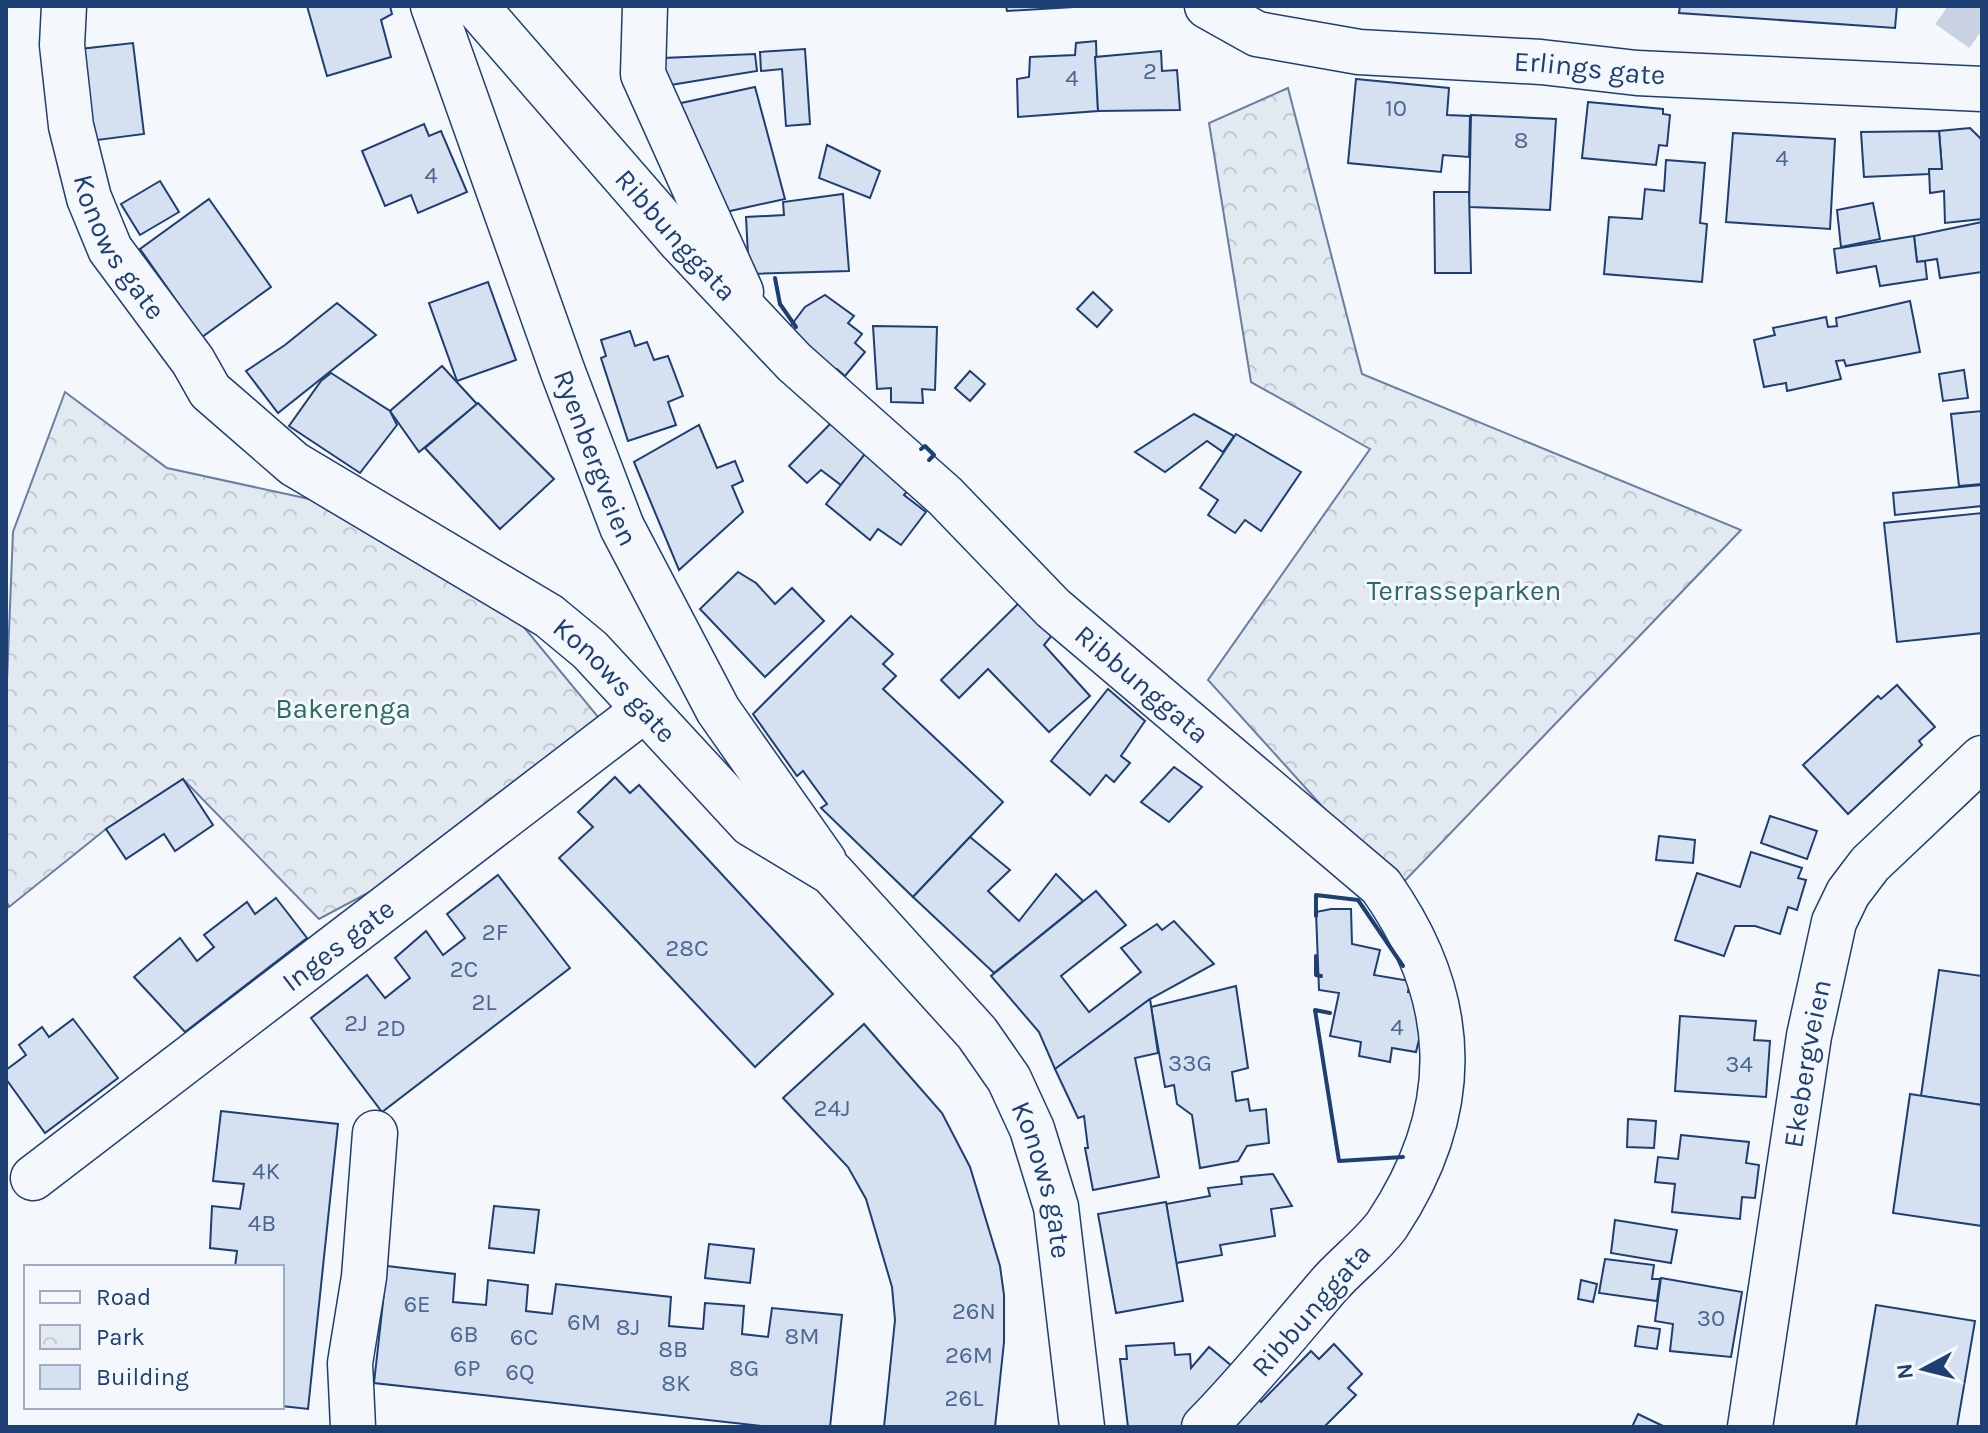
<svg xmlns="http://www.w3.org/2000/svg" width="1988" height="1433" viewBox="0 0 1988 1433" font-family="Karla,sans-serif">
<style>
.park{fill:url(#park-crowns);stroke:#687fa3;stroke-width:2}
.building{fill:#d5e0f0;stroke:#1d3f73;stroke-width:2}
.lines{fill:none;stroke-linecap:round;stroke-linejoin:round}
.highway-tunnel{stroke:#c9d2e0;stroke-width:44;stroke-dasharray:44 22;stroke-linecap:butt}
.minor-casing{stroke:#1d3f73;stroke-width:47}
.minor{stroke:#f4f7fb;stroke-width:44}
.wall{stroke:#1d3f73;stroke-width:4}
.labels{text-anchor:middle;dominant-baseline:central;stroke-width:6;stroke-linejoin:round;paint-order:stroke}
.number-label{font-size:24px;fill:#4b6792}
.street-label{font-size:28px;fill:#1d3f73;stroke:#f4f7fb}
.park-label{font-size:28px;fill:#2c6c60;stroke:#f4f7fb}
</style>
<defs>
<pattern id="park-crowns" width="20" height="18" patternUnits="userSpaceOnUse" patternTransform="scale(2)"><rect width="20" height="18" fill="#e3e9f0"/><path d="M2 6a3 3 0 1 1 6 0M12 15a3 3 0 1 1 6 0" fill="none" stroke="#c2c9d1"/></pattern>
</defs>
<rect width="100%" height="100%" fill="#f4f7fb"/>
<!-- park -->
<g class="park">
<polygon points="1288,88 1362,374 1741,530 1397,889 1208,680 1370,449 1251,382 1209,123"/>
<polygon points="65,392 167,468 314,500 523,626 599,718 381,886 319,919 183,779 106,829 9,907 6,900 6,706 13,532"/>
</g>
<!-- building -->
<g class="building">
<polygon points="307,6 390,6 392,14 381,20 391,57 327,76"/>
<polygon points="1006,6 1073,6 1073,7 1007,11"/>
<polygon points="1680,6 1897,6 1895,28 1679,13"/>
<polygon points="1096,41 1098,111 1018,117 1017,79 1029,77 1030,57 1075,55 1076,43"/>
<polygon points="133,43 144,134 82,142 71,50"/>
<polygon points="805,49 810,124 786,126 782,69 761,71 760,52"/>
<polygon points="1161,51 1162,71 1177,70 1180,110 1098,111 1095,57"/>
<polygon points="755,54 757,71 664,86 663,58"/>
<polygon points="1356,79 1449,88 1447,115 1470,116 1469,157 1443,155 1441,172 1348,163"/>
<polygon points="755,87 785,199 721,213 672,105"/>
<polygon points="1588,102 1663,109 1663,114 1670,115 1667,146 1659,145 1656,165 1582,158"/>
<polygon points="1471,115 1556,119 1550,210 1469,207"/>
<polygon points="424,124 429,136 441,131 467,192 418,213 411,195 385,206 362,151"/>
<polygon points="1970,128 1982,140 1982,219 1945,223 1944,191 1930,193 1929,169 1942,169 1939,131"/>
<polygon points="1939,131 1942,169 1929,169 1929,174 1864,177 1861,132"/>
<polygon points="1733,133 1835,139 1830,229 1726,222"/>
<polygon points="827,145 880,171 870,198 819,178"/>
<polygon points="1666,160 1705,163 1700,223 1707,224 1702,282 1604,274 1609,217 1642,219 1645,189 1664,191"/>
<polygon points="160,181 179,212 140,235 121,204"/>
<polygon points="1434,192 1469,192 1471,273 1435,273"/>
<polygon points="843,194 849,271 749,274 746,217 784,215 783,202"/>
<polygon points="209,199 271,287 202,337 140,249"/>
<polygon points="1873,203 1880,239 1841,247 1837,210"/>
<polygon points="1982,222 1982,272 1940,278 1937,259 1917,262 1914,236"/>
<polygon points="1914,236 1917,262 1925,261 1927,279 1880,286 1876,266 1837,273 1834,249"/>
<polygon points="488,282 516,360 457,381 429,303"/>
<polygon points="1093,292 1112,310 1097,327 1077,309"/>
<polygon points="825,295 854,316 848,323 862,334 855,343 865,352 845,376 837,369 832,374 783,336 805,307"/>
<polygon points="1910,301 1920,352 1846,366 1844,360 1836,361 1841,379 1787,391 1786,383 1764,387 1754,340 1775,335 1773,328 1826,317 1828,327 1837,326 1836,318"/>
<polygon points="337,303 376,335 278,413 246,371 285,345"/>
<polygon points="873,326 937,327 935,390 922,389 923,403 891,402 891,388 877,389"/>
<polygon points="630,331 635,346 647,342 654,360 668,356 683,396 668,402 676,425 628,441 601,358 606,356 601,340"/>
<polygon points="442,366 477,404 419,452 390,411"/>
<polygon points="1964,370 1968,398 1943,401 1939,374"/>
<polygon points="970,371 985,384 970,401 955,388"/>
<polygon points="331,373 390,411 397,425 360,473 289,426 321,381"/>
<polygon points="478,403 554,479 500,529 425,448"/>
<polygon points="1982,411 1982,484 1959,486 1951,414"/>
<polygon points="1194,414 1234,436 1223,452 1207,441 1165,472 1135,452"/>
<polygon points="834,420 865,454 841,485 821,470 807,483 789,466"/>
<polygon points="699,425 717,468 735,461 743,481 732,486 743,512 679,570 634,462"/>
<polygon points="1236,434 1301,472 1261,531 1245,520 1235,533 1208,515 1218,500 1200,488"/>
<polygon points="865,454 909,489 904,495 926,512 901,545 878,529 870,540 826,504"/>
<polygon points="1982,485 1982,506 1895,515 1893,493"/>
<polygon points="1982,513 1982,633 1897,642 1884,523"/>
<polygon points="738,572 756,583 775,604 792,588 824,621 765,677 700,609"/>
<polygon points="1022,600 1053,634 1044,645 1090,696 1049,732 988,669 959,698 941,680"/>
<polygon points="851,616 893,654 883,664 896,676 883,689 1003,802 913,897 821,808 827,804 803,771 797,776 753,714"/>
<polygon points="1897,685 1935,727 1919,741 1922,745 1848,814 1803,765 1878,696 1881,699"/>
<polygon points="1108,689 1145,721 1121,756 1130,763 1114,782 1106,775 1090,795 1051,761"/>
<polygon points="1174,767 1202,787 1169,822 1141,802"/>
<polygon points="615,777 630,793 639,785 833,994 755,1067 559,858 593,827 578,812"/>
<polygon points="183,779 213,825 175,851 164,834 126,859 106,829"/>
<polygon points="1770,816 1817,831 1807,859 1761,843"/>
<polygon points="1659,836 1695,840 1693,863 1656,860"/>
<polygon points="970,837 1010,870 988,891 1019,921 1056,874 1083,901 994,973 913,897"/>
<polygon points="1751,852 1802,868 1798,878 1806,880 1797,910 1788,907 1780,934 1755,926 1735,926 1724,956 1675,940 1697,873 1740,887"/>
<polygon points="498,875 570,968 382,1112 311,1018 367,975 385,998 410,978 395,958 426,931 443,955 465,938 447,914"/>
<polygon points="1096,891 1126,925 1061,976 1089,1012 1141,972 1121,948 1157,924 1162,930 1174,921 1214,964 1150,999 1055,1069 1039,1032 991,976"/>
<polygon points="276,898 307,938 185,1032 134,977 180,938 197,961 214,947 204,935 247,902 255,914"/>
<polygon points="1331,909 1351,909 1352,944 1380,950 1374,975 1410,981 1408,992 1420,993 1428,1003 1416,1052 1392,1048 1390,1062 1359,1056 1361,1042 1330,1036 1339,993 1319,990 1316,912"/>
<polygon points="1939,970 1982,976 1982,1105 1921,1096"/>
<polygon points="1236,986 1248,1068 1232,1072 1236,1101 1248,1099 1250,1111 1266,1109 1269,1143 1247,1146 1238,1161 1200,1168 1192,1115 1177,1104 1174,1085 1165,1087 1151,1007"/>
<polygon points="1150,999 1158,1053 1135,1058 1159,1177 1093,1190 1085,1148 1088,1148 1084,1116 1078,1118 1055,1069"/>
<polygon points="1680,1016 1756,1021 1754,1040 1770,1041 1766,1097 1675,1091"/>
<polygon points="73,1019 118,1078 45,1133 6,1079 6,1070 26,1055 19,1045 42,1027 49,1037"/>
<polygon points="864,1024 942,1113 970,1167 1000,1266 1004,1295 1004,1342 995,1427 884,1427 895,1320 892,1287 866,1199 848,1167 783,1098"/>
<polygon points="1910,1094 1982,1105 1982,1226 1893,1213"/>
<polygon points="221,1111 338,1124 308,1409 282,1406 282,1267 235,1267 237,1251 210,1248 212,1206 240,1209 244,1184 213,1181"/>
<polygon points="1628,1119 1656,1121 1654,1148 1627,1147"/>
<polygon points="1681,1135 1749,1142 1746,1163 1759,1165 1755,1198 1742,1197 1740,1219 1672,1212 1675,1184 1655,1182 1658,1157 1678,1159"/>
<polygon points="1273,1174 1292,1206 1271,1209 1275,1236 1220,1245 1222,1255 1176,1263 1166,1204 1210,1196 1208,1188 1242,1184 1241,1177"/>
<polygon points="1166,1202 1183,1301 1116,1313 1098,1214"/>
<polygon points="494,1206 539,1210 534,1253 489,1248"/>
<polygon points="1615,1220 1677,1230 1671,1263 1611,1253"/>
<polygon points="709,1244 754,1249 750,1283 705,1278"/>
<polygon points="1605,1259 1654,1265 1652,1279 1660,1279 1657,1301 1599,1293"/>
<polygon points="387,1266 455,1274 453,1302 486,1305 488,1280 528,1285 526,1311 552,1314 556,1284 671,1297 669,1326 703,1329 705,1303 744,1306 742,1334 768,1337 772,1308 842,1315 830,1427 771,1427 374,1383"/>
<polygon points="1661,1278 1742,1292 1731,1357 1670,1351 1673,1324 1655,1321"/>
<polygon points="1581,1280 1597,1284 1593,1302 1578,1299"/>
<polygon points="1876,1305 1975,1321 1957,1427 1856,1427"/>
<polygon points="1638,1326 1660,1329 1657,1349 1635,1346"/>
<polygon points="1174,1343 1175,1355 1190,1354 1191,1368 1209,1347 1233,1367 1187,1427 1128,1427 1120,1359 1127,1359 1126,1346"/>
<polygon points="1334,1344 1362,1374 1348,1388 1356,1395 1324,1427 1234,1427 1258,1399 1261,1402 1311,1351 1319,1359"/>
<polygon points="1638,1414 1665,1427 1632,1427"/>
</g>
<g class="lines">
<!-- highway-tunnel -->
<polyline class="highway-tunnel" points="1948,6 1982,30"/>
<!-- minor casing -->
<g class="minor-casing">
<g id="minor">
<path id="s1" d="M64,6l-2,39 9,81 18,72 21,51 83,112 17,30 84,73 255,152 41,34 161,174 81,49 145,160 32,46 23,50 24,78 26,220"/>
<path id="s2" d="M433,6l130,366 59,155 96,183 106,151"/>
<path id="s3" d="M476,6l205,236 113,120 151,134 108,112 328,278c79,112 83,223 6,339 -16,22 -41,40 -59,61 -41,48 -80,96 -124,141"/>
<polyline points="645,6 643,74 741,292"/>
<path id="s4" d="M1207,6l50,28 102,18 182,10 96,11 345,16"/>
<path id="s5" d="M33,1178l611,-468"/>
<polyline points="353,1427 350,1363 364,1277 375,1133"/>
<path id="s6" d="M1750,1427l59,-391 25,-114 14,-29 22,-29 112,-106"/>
</g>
</g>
<!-- minor -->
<use href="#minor" class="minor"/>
<!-- wall -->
<g class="wall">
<polyline points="775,278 780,304 796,327"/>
<polyline points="921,449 925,446 934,455 929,460"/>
<polyline points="1316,916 1316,895 1358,900 1403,966"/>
<polyline points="1316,956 1316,975 1321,976"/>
<polyline points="1330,1013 1315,1010 1339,1161 1403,1157"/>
</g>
</g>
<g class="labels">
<!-- number labels -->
<g class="number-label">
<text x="1150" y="71">2</text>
<text x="1072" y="78">4</text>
<text x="1396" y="108">10</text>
<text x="1521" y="140">8</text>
<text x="1782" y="158">4</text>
<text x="431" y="175">4</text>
<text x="495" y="932">2F</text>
<text x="687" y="948">28C</text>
<text x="464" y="969">2C</text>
<text x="484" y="1002">2L</text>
<text x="356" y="1023">2J</text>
<text x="1397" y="1027">4</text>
<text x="391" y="1028">2D</text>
<text x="1190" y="1063">33G</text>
<text x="1739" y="1064">34</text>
<text x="832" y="1108">24J</text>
<text x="266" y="1171">4K</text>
<text x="262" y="1223">4B</text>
<text x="417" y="1304">6E</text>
<text x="974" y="1311">26N</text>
<text x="1711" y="1318">30</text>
<text x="584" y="1322">6M</text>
<text x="628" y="1327">8J</text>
<text x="464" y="1334">6B</text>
<text x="802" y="1336">8M</text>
<text x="524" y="1337">6C</text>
<text x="673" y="1349">8B</text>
<text x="969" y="1355">26M</text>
<text x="467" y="1368">6P</text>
<text x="744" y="1368">8G</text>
<text x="520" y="1372">6Q</text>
<text x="676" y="1383">8K</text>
<text x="964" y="1398">26L</text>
</g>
<!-- street labels -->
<g class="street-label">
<text stroke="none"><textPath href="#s4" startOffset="392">Erlings gate</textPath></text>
<text stroke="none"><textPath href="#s3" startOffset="304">Ribbunggata</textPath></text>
<text stroke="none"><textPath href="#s1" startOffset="252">Konows gate</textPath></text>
<text stroke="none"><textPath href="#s2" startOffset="480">Ryenbergveien</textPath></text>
<text stroke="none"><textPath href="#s1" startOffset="924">Konows gate</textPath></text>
<text stroke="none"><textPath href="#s3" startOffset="952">Ribbunggata</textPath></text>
<text stroke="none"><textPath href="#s5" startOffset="384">Inges gate</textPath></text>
<text stroke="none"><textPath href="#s6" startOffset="368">Ekebergveien</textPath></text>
<text stroke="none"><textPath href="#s1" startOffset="1596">Konows gate</textPath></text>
<text transform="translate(1311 1310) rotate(-49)">Ribbunggata</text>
</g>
<!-- park labels -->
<g class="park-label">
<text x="1464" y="590">Terrasseparken</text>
<text x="343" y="708">Bakerenga</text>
</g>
</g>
<!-- border -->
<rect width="1988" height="1433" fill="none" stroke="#1d3f73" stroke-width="16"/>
<!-- legend -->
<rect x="24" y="1265" width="260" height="144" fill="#f4f7fb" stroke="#9eadc5" stroke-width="2"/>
<rect x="40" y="1291" width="40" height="12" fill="#f4f7fb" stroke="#9eadc5" stroke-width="2"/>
<text x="96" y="1305" font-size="24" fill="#1d3f73">Road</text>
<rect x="40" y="1325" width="40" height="24" fill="url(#park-crowns)" stroke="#9eadc5" stroke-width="2"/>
<text x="96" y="1345" font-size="24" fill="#1d3f73">Park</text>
<rect x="40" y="1365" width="40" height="24" fill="#d5e0f0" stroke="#9eadc5" stroke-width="2"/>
<text x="96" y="1385" font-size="24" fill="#1d3f73">Building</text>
<!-- north arrow -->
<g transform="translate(1924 1369) rotate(263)" stroke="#f4f7fb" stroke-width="6" paint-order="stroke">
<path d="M0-6L14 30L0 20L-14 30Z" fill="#1d3f73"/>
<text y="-12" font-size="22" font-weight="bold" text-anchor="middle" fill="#1d3f73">N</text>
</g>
</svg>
